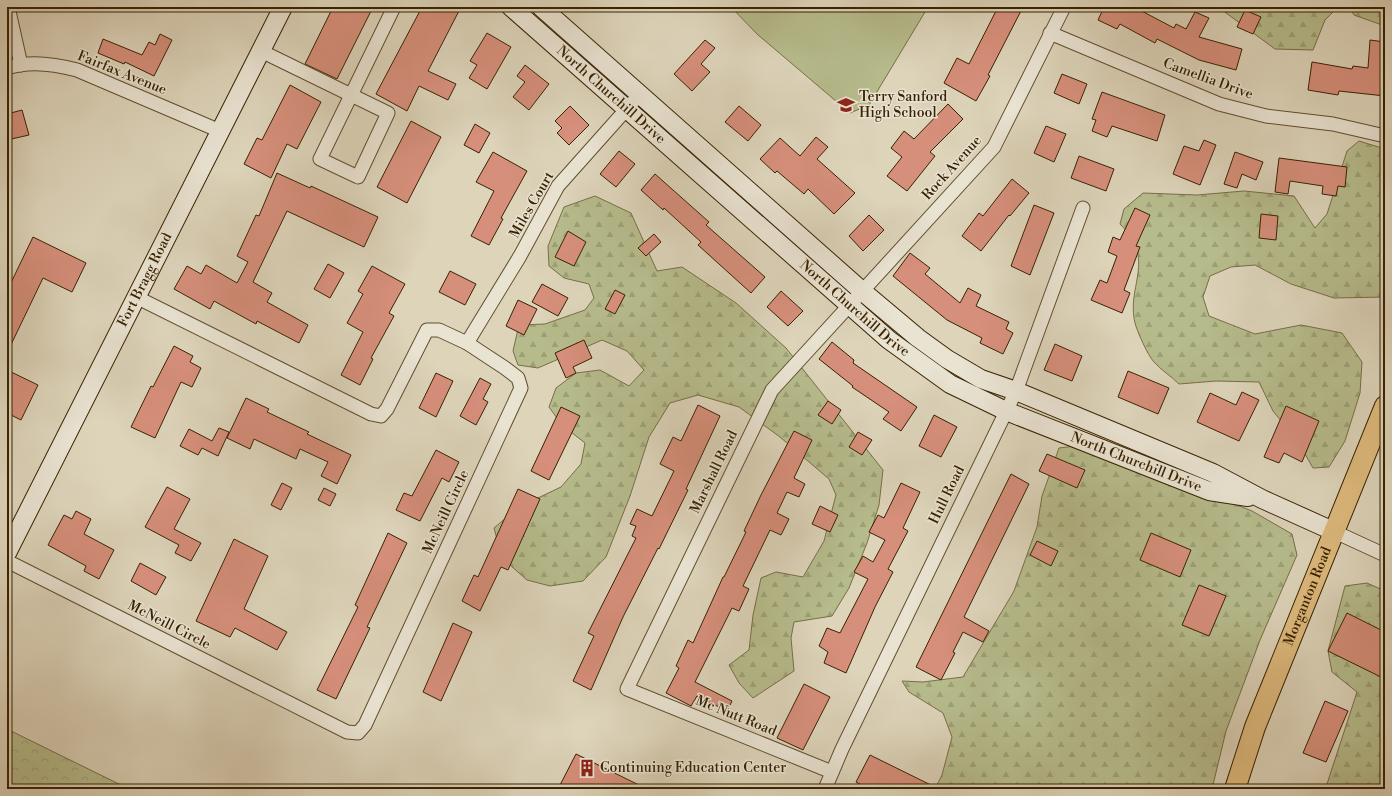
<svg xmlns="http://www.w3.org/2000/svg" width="1392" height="796" viewBox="0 0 1392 796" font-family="'Libre Bodoni',serif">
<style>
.green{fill:#b6bb8c;stroke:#786e46}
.forest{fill:url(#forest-firs);stroke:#786e46}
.park{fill:url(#park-crowns);stroke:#786e46}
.building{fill:#d68f7b;stroke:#392201}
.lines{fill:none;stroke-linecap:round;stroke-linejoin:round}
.street-casing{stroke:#624e2f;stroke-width:15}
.secondary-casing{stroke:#392201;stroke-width:20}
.primary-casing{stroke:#392201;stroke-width:22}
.street{stroke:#e9e3d2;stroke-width:13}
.secondary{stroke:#e9e3d2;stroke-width:18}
.primary{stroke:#deba7d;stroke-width:20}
.labels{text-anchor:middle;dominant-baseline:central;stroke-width:3;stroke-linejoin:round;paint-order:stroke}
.street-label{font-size:14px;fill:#392201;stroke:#e9e3d2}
.poi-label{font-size:14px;fill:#392201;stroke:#e9e3d2;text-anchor:start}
</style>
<defs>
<pattern id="forest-firs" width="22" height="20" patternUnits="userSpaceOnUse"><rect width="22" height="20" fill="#b6bb8c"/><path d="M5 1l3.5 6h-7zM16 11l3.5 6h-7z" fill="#9da077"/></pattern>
<pattern id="park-crowns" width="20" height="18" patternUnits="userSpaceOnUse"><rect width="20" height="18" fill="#b6bb8c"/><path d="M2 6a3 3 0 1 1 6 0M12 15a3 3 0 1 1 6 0" fill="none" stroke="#9da077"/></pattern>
</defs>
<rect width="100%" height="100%" fill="#ddd4ba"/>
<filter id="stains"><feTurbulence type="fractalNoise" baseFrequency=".005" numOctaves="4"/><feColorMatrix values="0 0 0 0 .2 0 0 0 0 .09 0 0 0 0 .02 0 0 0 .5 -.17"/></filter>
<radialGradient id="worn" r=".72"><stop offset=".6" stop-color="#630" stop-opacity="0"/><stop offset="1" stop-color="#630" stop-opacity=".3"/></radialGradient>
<!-- green -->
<polygon class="green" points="731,7 928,7 869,105 850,113 757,34"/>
<!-- forest -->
<g class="forest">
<polygon points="1218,7 1338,7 1325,20 1313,50 1275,49"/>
<polygon points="1350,7 1385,7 1385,26 1354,15"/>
<path d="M1359,141l26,8v148l-51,1 -43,-14 -36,-19 -24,2 -21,9 -7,21 6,19 46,18 46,-9 41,8 20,29 -2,31 -15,48 -16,26 -16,1 -16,-28 -24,-29 -14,-29 -43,-1 -37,3c-8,-8 -18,-14 -25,-22 -6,-6 -17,-31 -19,-39 -9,-38 22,-62 -15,-99l4,-15 19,-16 54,2 47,-4 50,5 21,32 12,-14 20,-63z"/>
<polygon points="595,196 631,213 657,271 682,267 736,303 786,348 883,470 879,505 867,543 849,588 832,616 794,622 791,638 794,671 753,698 739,683 729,665 749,650 753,615 761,578 776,572 803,577 824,541 836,495 829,479 780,437 739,407 698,395 670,403 649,437 630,496 606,557 583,581 550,586 527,580 502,558 494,528 519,507 561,487 581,464 585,443 562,425 549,407 556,388 576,373 600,370 629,386 644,370 627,351 602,340 538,368 518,365 513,351 519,325 545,324 585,310 594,298 589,284 564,278 549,266 548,246 564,207"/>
<polygon points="1084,445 1112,455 1252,511 1292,534 1297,555 1260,640 1226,731 1212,789 935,789 942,775 952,737 943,713 909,692 902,681 923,682 963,677 1014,591 1037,527 1042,496 1059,448"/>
<polygon points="1367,583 1385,591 1385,789 1330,789 1327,784 1357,692 1332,672 1328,651 1345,586"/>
</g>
<!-- park -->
<polygon class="park" points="7,729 129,789 7,789"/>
<!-- building -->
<g class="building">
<polygon points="333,7 373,7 337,79 305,64"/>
<polygon points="422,7 461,7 428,71 456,84 448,100 419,86 407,111 376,94"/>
<polygon points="998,7 1023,7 988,75 990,76 976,101 944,83 957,58 969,64"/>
<polygon points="1104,7 1134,7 1174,28 1176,24 1186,29 1195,12 1209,18 1199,37 1242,49 1236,70 1199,60 1157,39 1155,43 1120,24 1117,29 1098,20"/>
<polygon points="1245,10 1261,17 1253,34 1237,27"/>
<polygon points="487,33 511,47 487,89 469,78 477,65 470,61"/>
<polygon points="160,34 172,40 154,76 125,62 124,64 98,53 103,39 142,55 149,42 155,45"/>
<polygon points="705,40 715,48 701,64 710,72 692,91 674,74"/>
<polygon points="1370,40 1385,42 1385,96 1339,91 1338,95 1308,90 1312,62 1352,69 1353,66 1368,68"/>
<polygon points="525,65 549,84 529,110 513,97 525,82 517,76"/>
<polygon points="1062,74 1087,84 1079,104 1054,93"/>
<polygon points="290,85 321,102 297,149 287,144 271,178 244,164 257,138 262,140"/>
<polygon points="1102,92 1165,115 1157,141 1112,126 1107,137 1092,131 1096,120 1092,119"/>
<polygon points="948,104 963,119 930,152 935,156 907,191 887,176 902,157 891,148 904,131 914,139"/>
<polygon points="570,106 589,125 569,145 557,133 562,128 555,121"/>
<polygon points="739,106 761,125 748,141 725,122"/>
<polygon points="22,110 29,135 7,140 7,114"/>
<polygon points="411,121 441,137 407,203 377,187"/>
<polygon points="475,124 490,133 479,153 464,145"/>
<polygon points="1046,126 1066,134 1054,162 1034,153"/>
<polygon points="816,137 828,147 817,159 855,193 834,214 808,189 804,194 777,171 775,173 760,159 780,138 800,156"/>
<polygon points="1204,140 1216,145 1200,185 1173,174 1184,146 1199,151"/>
<polygon points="619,151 635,164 616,187 600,174"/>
<polygon points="493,152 527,171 501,218 503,219 489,245 471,236 494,191 476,182"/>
<polygon points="1235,152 1263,162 1256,180 1242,174 1237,188 1224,184"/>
<polygon points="1079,156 1114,169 1106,191 1071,178"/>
<polygon points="1279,158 1347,167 1345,187 1338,186 1336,196 1322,194 1323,186 1290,181 1288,194 1275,192"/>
<polygon points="277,173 310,188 311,186 378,217 364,247 287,211 253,282 272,293 267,302 308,325 299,343 257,321 256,324 214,301 210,309 174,289 187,266 201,274 206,265 237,283 248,262 237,256 256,215 259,216"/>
<polygon points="655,174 709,222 706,225 765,277 751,293 698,245 701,242 664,208 663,210 641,190"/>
<polygon points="1012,179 1029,193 1010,216 1009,215 981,251 962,236 979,213 983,216"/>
<polygon points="1034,205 1054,213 1030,275 1011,266"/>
<polygon points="1135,208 1150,215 1136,246 1140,247 1124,290 1130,293 1122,313 1091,300 1100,280 1107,283 1117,256 1108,252 1113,237 1120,240"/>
<polygon points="1261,214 1278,216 1276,240 1259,238"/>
<polygon points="869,215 884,230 863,251 849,236"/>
<polygon points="568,231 586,242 574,266 555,257"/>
<polygon points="654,234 661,242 646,256 638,248"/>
<polygon points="33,237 86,263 72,292 43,278 7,353 7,291"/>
<polygon points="910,253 930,268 925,274 960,303 968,288 981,295 976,306 1009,322 1006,329 1013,333 1003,354 980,343 982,338 947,320 893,276"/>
<polygon points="328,264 344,273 330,298 314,289"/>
<polygon points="372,266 405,284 389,313 394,316 371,358 373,359 360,385 341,375 363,332 347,323 363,294 358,291"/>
<polygon points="450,271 476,284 465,305 439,292"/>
<polygon points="542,284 568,298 558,316 532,302"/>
<polygon points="615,290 625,295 615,314 605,309"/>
<polygon points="781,291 803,311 788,326 767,307"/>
<polygon points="518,300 537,309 524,335 506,326"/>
<polygon points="584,340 592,358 573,367 576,373 566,378 555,353"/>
<polygon points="832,342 854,360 853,363 917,407 901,431 883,419 889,412 852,387 853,386 819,359"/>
<polygon points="1055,344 1082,356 1072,381 1044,370"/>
<polygon points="174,346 193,356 190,362 201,368 192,387 181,382 155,438 131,427 151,386 153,387"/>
<polygon points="7,370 38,385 21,420 7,413"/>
<polygon points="1128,371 1169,388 1158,414 1118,397"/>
<polygon points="436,373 453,381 436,417 419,408"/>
<polygon points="480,378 491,384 483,399 488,402 476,425 460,416"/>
<polygon points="1242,392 1259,400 1239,441 1197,422 1210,393 1236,405"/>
<polygon points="246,398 269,409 267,412 309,432 307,434 351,455 337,484 321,476 328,462 300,449 296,459 254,439 250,449 227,438"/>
<polygon points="828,401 841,410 832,424 818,415"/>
<polygon points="698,405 720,416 686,489 688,490 659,549 658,548 623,617 591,690 573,681 594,636 588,633 636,538 632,536 636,526 630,524 637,509 652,516 674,471 660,464 673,437 681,441"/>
<polygon points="1286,406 1319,421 1302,462 1284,453 1279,463 1264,457"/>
<polygon points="561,407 580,416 549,480 531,471"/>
<polygon points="934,415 957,427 941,457 919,446"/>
<polygon points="219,428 229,432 218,456 202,448 198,455 180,446 189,429 212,441"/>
<polygon points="794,431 812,440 794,478 805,484 799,497 787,492 777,513 789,519 781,535 770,530 743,586 749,589 739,611 732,608 695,682 732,701 727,711 697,696 691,706 666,693 679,668 676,666 688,640 693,643 723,577 724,577 746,532 744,531 761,495"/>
<polygon points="858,432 872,440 862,455 849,447"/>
<polygon points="436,450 459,462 449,482 442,478 420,521 396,510 404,493 412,496"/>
<polygon points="1047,454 1085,470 1077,488 1039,471"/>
<polygon points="1011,474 1029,484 964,617 989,631 983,642 963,632 953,652 955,653 941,680 916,667"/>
<polygon points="282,483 292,488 281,510 271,505"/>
<polygon points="901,483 920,492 903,528 908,531 888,569 893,572 875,607 846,673 824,663 828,652 819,646 827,628 840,633 868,579 854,572 863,556 873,562 885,540 869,532 878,515 884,518"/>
<polygon points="167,487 190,499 174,529 201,543 191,561 175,553 179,545 145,527"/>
<polygon points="324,488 336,494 330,506 318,500"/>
<polygon points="518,489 540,499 508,570 501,567 480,611 462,601 474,575 478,577"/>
<polygon points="820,506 838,515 830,532 812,524"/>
<polygon points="76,511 91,519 84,534 114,550 99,579 84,571 86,566 48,545 64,515 72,519"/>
<polygon points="388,533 407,543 367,627 370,628 336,699 317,690 358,607 355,605"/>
<polygon points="1151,533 1191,550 1180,577 1140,560"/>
<polygon points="234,539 268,556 244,609 287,632 277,650 235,628 230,637 196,621"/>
<polygon points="1037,541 1058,551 1051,566 1030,555"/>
<polygon points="140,563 166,577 156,595 131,581"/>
<polygon points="1199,585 1226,596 1209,636 1182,625"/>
<polygon points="1347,613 1385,632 1385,679 1328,651"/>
<polygon points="453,623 472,632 441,701 423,692"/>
<polygon points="804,684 830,697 803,750 777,738"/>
<polygon points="1325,701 1348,711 1326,762 1303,753"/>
<polygon points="576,754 647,789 558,789"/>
<polygon points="870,755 939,789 869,789 856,782"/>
</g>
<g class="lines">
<!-- street casing -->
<g class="street-casing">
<g id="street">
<polyline points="8,7 21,65"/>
<polyline points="1050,33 1219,104 1266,116 1333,124 1385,136"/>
<polyline points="261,51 388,113 358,177 320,159 394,7"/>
<path d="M7,68c23,-8 48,-4 70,2l143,61"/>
<polyline points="467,343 520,256 558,186 640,94"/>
<polyline points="1333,531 1385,555"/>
<polyline points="7,561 347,732 358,733 365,725 521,388 518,378 505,368 467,343 439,330 427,330 387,409 381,416 371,414 136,297"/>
<polyline points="832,772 627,689 772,390 994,147 1064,7"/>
<polyline points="825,789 842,749 1016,391 1083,208"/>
</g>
</g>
<!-- secondary casing -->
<g class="secondary-casing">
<g id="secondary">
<path id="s1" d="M511,7l378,333 61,44 56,27 203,80 39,6"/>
<polyline points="541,7 862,291 918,338 947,359 981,379 1016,391 1213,473 1262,499 1333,531"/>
<path id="s2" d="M7,553l276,-546"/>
</g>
</g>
<!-- primary casing -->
<g class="primary-casing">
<g id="primary">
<path id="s3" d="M1235,789l20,-62 130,-321"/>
</g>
</g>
<!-- street -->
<use href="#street" class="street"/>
<!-- secondary -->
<use href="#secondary" class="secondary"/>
<!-- primary -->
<use href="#primary" class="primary"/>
</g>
<!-- icons -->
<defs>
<g id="school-bare" transform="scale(1.38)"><path d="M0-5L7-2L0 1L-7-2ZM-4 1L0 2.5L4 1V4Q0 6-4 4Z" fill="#8f2418" stroke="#e9e3d2" stroke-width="2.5" paint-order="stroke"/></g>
<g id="building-bare" transform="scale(1.38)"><path d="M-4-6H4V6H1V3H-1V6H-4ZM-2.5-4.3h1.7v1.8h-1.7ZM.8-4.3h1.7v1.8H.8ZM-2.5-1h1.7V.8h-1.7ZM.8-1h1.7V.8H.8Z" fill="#8f2418" stroke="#e9e3d2" stroke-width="2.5" paint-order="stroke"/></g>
</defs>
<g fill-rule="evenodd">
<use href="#school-bare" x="846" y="105"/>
<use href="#building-bare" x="587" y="768"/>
</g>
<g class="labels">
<!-- street labels -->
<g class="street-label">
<text transform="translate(122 73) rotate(22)">Fairfax Avenue</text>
<text transform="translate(1208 79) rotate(20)">Camellia Drive</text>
<text stroke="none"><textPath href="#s1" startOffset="133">North Churchill Drive</textPath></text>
<text transform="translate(952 168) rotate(-48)">Rock Avenue</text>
<text transform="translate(532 205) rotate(-60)">Miles Court</text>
<text stroke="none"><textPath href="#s2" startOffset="306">Fort Bragg Road</textPath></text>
<text stroke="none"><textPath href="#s1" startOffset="457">North Churchill Drive</textPath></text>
<text stroke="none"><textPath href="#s1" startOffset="781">North Churchill Drive</textPath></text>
<text transform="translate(714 472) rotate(-64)">Marshall Road</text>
<text transform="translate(947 495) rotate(-64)">Hull Road</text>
<text transform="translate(446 512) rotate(-65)">McNeill Circle</text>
<text stroke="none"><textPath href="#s3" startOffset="206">Morganton Road</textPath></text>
<text transform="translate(169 625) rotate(27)">McNeill Circle</text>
<text transform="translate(736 716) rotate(22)">Mc Nutt Road</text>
</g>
<!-- poi labels -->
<g class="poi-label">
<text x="859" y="97">Terry Sanford<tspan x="859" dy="16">High School</tspan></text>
<text x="600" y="768">Continuing Education Center</text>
</g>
</g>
<!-- margin -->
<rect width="1392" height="796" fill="none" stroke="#ddd4ba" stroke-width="24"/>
<rect x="8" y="8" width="1376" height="780" fill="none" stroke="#392201" stroke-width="2"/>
<rect x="12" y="12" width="1368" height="772" fill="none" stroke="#392201"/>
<rect width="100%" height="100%" filter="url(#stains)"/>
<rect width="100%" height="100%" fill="url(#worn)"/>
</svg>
